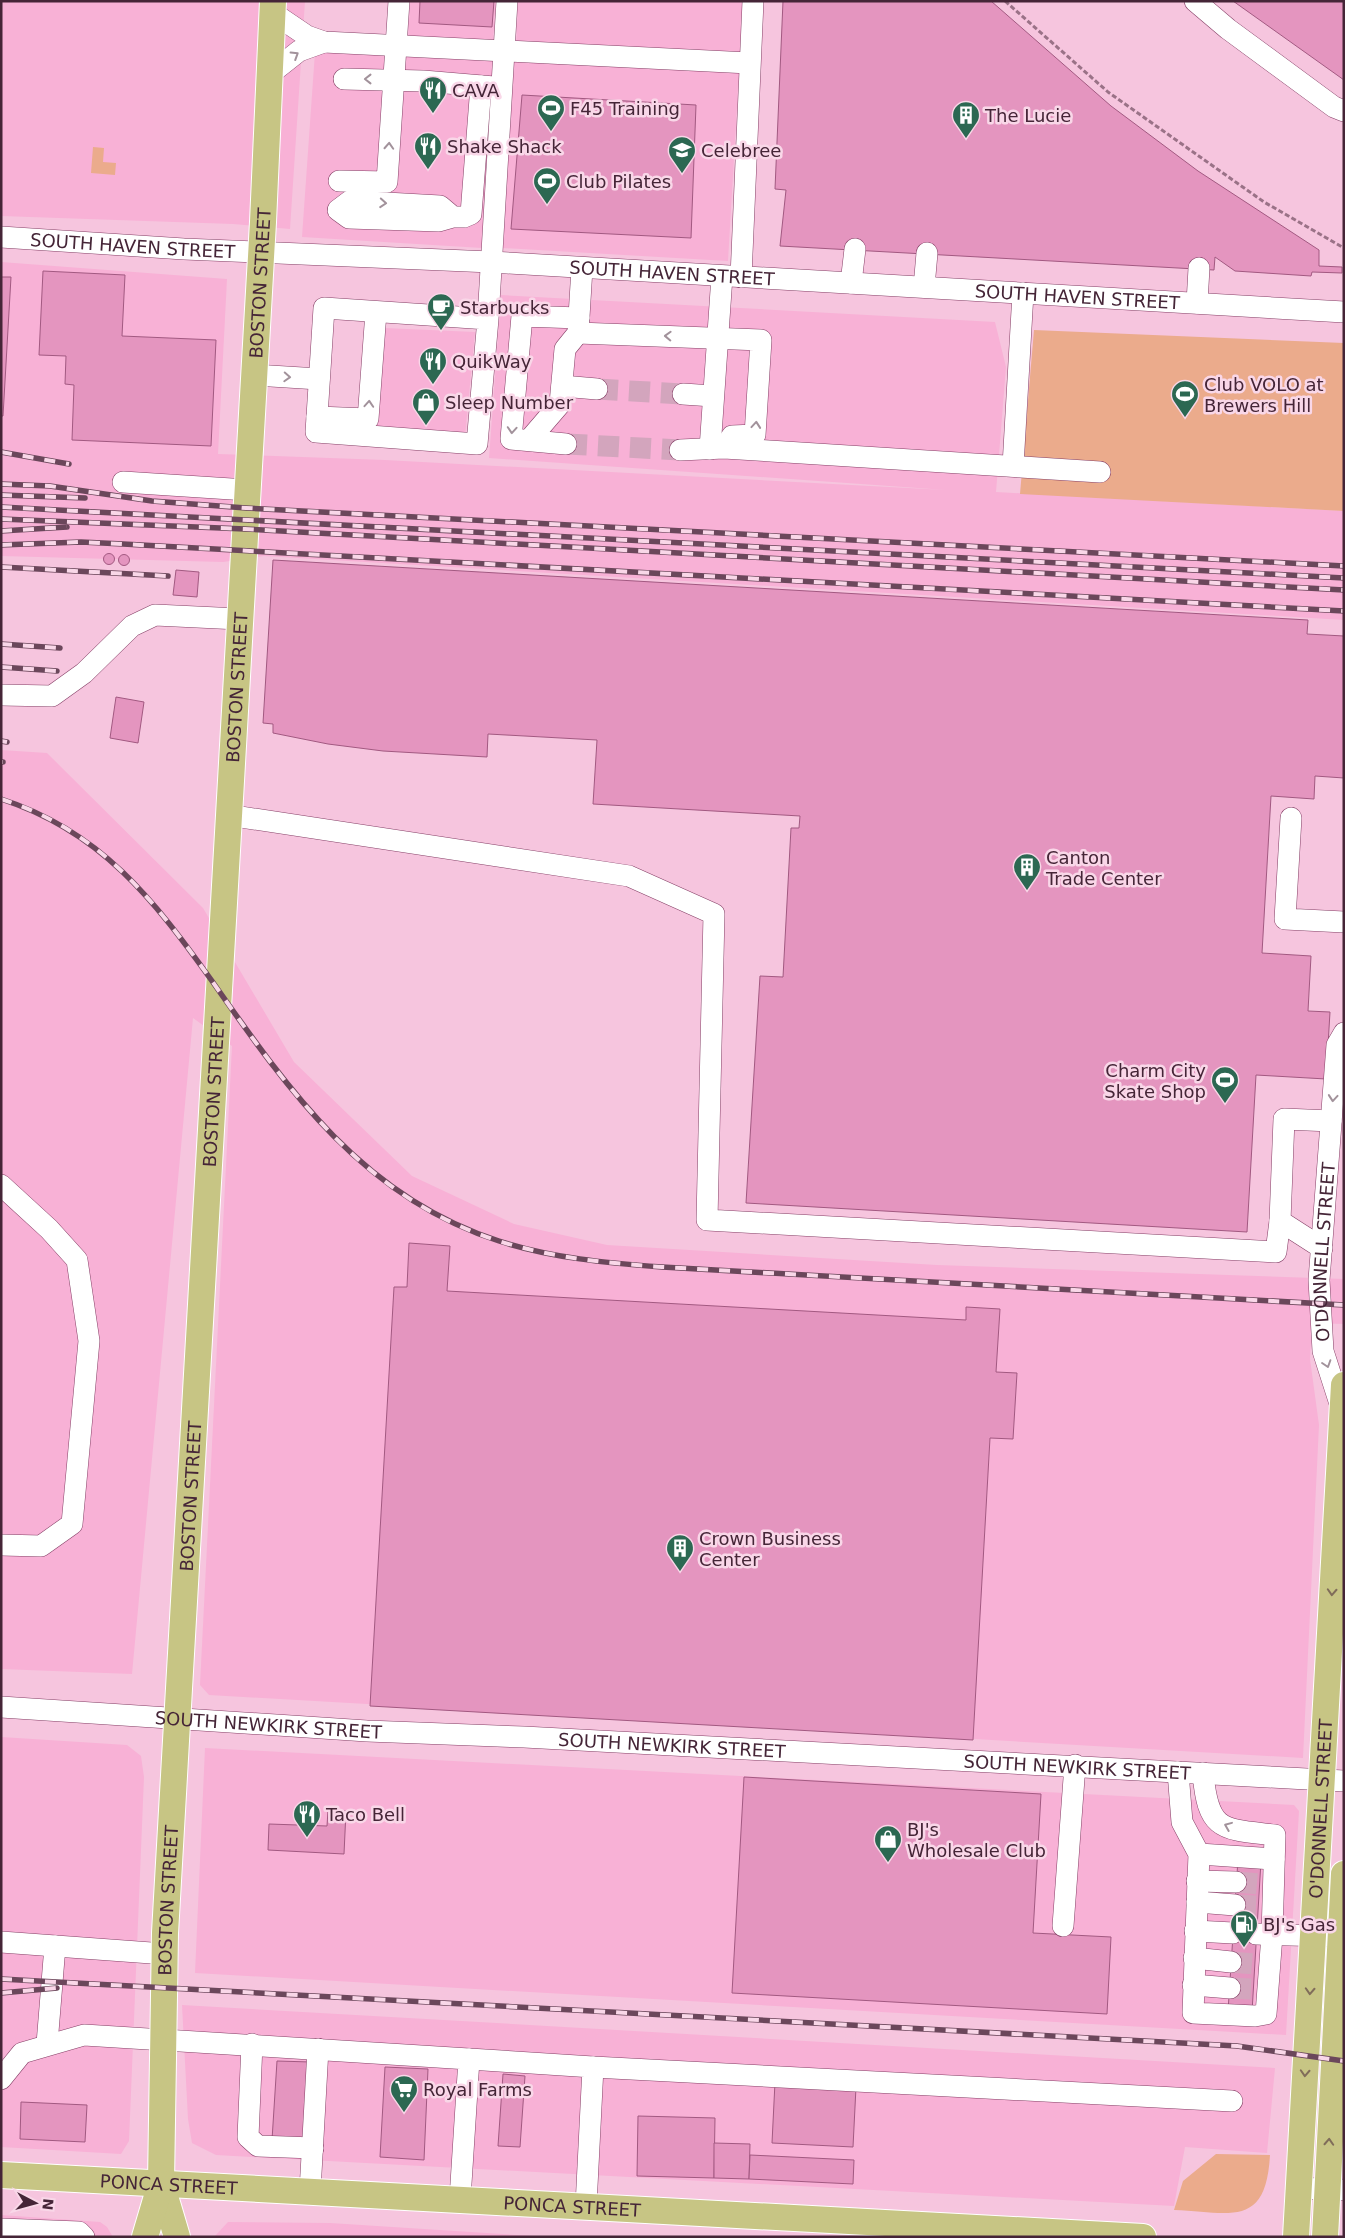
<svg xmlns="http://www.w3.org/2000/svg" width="1345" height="2238" viewBox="0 0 1345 2238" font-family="'DejaVu Sans',sans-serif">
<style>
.built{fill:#f8b1d6}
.green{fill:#ebab8c}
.building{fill:#e495bf;stroke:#a25981}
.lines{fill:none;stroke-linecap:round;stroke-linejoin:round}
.minor-tunnel{stroke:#d3a5bd;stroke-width:21;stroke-dasharray:21 11;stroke-linecap:butt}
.minor-casing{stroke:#853f66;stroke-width:22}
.major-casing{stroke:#fff;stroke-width:28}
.path{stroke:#9a7287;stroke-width:3;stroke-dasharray:5 2.5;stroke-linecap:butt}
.minor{stroke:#fff;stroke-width:21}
.major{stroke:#c7c584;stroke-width:26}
.rail-casing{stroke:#6b475b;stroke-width:5.5}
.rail{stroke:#f9d7e8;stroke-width:4;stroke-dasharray:11;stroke-linecap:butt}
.oneway{stroke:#a2929b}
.oneway2{stroke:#806d5a}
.labels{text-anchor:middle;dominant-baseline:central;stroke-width:5;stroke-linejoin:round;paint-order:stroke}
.poi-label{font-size:18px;fill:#452537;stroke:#f9d7e8;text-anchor:start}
.street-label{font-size:18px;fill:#452537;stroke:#f9d7e8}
</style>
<rect width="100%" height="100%" fill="#f6c5de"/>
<!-- built -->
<g class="built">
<polygon points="1,1 305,1 290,229 233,224 1,216"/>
<polygon points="410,1 496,1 493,41 408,37"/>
<polygon points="518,1 743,1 740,63 516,49"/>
<polygon points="315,52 494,61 482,248 302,237"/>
<polygon points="514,61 739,73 728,261 503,248"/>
<polygon points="1,262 227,279 218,454 385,460 946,490 489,458 501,295 995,322 1006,367 996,492 1344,511 1344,620 264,556 223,562 1,556"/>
<polygon points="384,328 475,332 465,437 375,431"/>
<polygon points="1,750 47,753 203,908 294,1062 412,1176 514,1224 607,1245 937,1265 1344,1279 1344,1324 1312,1323 1310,1359 1319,1425 1303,1758 209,1695 200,1685 232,1046 193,1018 132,1674 1,1669"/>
<polygon points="1,1737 127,1745 141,1756 144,1777 129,2141 121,2154 1,2147"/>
<polygon points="205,1748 1294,1805 1299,1811 1286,2035 195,1973"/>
<polygon points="182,2005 634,2031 1275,2068 1267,2153 1185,2147 1174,2206 216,2155 192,2143 188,2119"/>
<polygon points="1,2215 100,2222 107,2227 113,2237 1,2237"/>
<polygon points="228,2222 330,2223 533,2236 214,2237"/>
</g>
<!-- green -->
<g class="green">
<polygon points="93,147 104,148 103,162 116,163 115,175 91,173"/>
<polygon points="1034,330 1344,343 1344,511 1020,494"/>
<path d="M1216,2154l54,1c-4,74 -40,57 -96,55l9,-29z"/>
</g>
<!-- building -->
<g class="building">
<polygon points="420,1 494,1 492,27 419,23"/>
<polygon points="783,1 991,1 1111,106 1198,171 1319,250 1319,266 1342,267 1342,273 1312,272 1311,276 1235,271 1215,257 1214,270 780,246 786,190 775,189"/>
<polygon points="1233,1 1344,1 1344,80"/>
<polygon points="522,95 696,105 691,238 511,229"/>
<polygon points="43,271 125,275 122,336 216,340 211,446 72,440 74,385 65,384 66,356 39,355"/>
<polygon points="1,277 11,277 3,416 1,416"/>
<circle cx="109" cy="559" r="5.5"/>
<circle cx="124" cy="560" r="5.5"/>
<polygon points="273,560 1308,620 1307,634 1344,636 1344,778 1315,776 1314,799 1271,796 1262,953 1311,956 1308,1011 1330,1012 1326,1079 1256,1075 1247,1232 746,1203 760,976 783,977 791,828 799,828 800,816 593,804 597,740 488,734 487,757 383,751 328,744 273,733 273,724 263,723"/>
<polygon points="176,570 199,572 197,597 173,595"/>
<polygon points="116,697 144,702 138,743 110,738"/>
<polygon points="409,1243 450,1246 447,1291 966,1320 966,1307 1000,1309 996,1372 1017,1373 1013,1439 990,1438 973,1740 370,1706 394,1287 407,1287"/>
<polygon points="744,1777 1041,1794 1033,1933 1111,1937 1107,2014 732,1993"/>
<polygon points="328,1810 346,1811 344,1854 268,1850 269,1824 327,1826"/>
<polygon points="1238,1859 1261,1861 1252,2012 1228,2011"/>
<polygon points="277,2061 311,2062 306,2142 272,2140"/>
<polygon points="385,2067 428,2069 424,2160 380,2157"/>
<polygon points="503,2074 525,2076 520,2147 498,2146"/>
<polygon points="775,2082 856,2087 853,2147 772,2143"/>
<polygon points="21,2102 87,2105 85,2142 20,2139"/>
<polygon points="638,2116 715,2118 714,2178 637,2176"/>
<polygon points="714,2143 750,2144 749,2179 714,2178"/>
<polygon points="750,2155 854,2160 853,2184 749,2179"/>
</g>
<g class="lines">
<!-- minor-tunnel -->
<g class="minor-tunnel">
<polyline points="597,389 683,394"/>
<polyline points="566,444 680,450"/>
<polyline points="1236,1882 1259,1884"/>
<polyline points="1235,1905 1258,1906"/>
<polyline points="1231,1962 1255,1964"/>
<polyline points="1230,1988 1253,1989"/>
</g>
<!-- minor casing -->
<g class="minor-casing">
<g id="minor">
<polyline points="1195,1 1228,29 1334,107 1344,111"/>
<polyline points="273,13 307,36 324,42 749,63"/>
<polyline points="270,74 299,51 324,42"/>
<polyline points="344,79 423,81 494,87"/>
<polyline points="339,181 387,182 399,1"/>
<polyline points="453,217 439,221 349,218 338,210 350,201 440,206 453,217 464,217 471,214 481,86"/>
<path id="s1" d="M1,237l183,12 307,13 853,50"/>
<polyline points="741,277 753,1"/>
<polyline points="851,283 855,249"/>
<polyline points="924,287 927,253"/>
<polyline points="1197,303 1199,268"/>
<polyline points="488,319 477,444 316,432 324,308 488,319 507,1"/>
<polyline points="578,333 761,340 755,435 732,436 728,442"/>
<polyline points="254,375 319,379"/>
<polyline points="562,386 597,389"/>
<polyline points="683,394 713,396"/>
<polyline points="317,417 368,419 376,312"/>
<polyline points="529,440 560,404 565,349 578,333 582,268"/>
<polyline points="566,444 511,439 522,316 579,318"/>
<polyline points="710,449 722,276"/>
<polyline points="680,450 724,448 1100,472"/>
<polyline points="1013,466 1023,293"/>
<polyline points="123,482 247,490"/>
<polyline points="1,695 52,696 84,673 132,626 155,615 239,619"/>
<polyline points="228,815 629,876 714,914 707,1220 1276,1252 1280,1221"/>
<polyline points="1291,818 1285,919 1344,922"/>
<polyline points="1,1185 49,1229 77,1260 89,1341 72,1524 41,1546 1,1545"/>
<polyline points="1322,1248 1280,1221 1284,1119 1331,1121"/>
<path id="s2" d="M1341,1407l-18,-56 -4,-71 18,-235 7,-12"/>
<path id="s3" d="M1,1707l366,24 157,6 820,44"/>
<path d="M1178,1772l4,50 17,32 -6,159 62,3 11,-2 6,-79 3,-100c-53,-6 -67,-3 -72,-62"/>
<polyline points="1199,1854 1274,1859"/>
<polyline points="1197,1881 1236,1882"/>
<polyline points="1197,1902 1235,1905"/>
<polyline points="1063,1926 1075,1765"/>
<polyline points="1195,1931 1233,1933"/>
<polyline points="1256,1934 1328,1936"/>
<polyline points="1,1942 165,1954"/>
<polyline points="1194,1958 1231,1962"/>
<polyline points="1193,1985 1230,1988"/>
<polyline points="47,2044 55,1946"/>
<polyline points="252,2044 248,2137 258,2146 313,2148"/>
<polyline points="469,2059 593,2067 586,2206"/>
<polyline points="593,2067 1232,2101"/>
<polyline points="1,2079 22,2053 84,2035 469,2059 460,2199"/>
<polyline points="1298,2188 1344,2190"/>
<polyline points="310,2191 318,2049"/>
<polyline points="1,2229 79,2232 84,2237"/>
</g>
</g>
<!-- major casing -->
<g class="major-casing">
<g id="major">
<path id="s4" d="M1,2175l1142,62"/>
<polyline points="161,2183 177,2237"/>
<path id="s5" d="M145,2237l16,-54 4,-250 98,-1711 10,-221"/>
<path id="s6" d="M1296,2237l48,-852"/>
<polyline points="1325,2237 1344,1874"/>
</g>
</g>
<!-- path -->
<polyline class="path" points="1005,1 1108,92 1264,202 1344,248"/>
<!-- minor -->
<use href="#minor" class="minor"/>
<!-- major -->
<use href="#major" class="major"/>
<!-- rail casing -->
<g class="rail-casing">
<g id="rail">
<polyline points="1,452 69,464"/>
<polyline points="1,484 50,486 152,501 246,508 1344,566"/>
<polyline points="1,495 85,498"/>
<polyline points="1,507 1344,578"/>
<polyline points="1,519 245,529 1344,590"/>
<polyline points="1,531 67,527"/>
<polyline points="1,545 81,542 123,544 1344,611"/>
<polyline points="1,567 168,576"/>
<polyline points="1,644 60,648"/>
<polyline points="1,667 57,671"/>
<polyline points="1,741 7,742"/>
<polyline points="1,762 3,762"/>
<path d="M1,799c100,32 153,101 211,182 77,110 152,217 287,260 53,17 108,22 163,26l682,38"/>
<polyline points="1,1979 1237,2046 1344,2061"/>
<polyline points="1,1993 57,1988"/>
</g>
</g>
<!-- rail -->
<use href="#rail" class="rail"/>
</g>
<!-- one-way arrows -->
<defs><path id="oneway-chevron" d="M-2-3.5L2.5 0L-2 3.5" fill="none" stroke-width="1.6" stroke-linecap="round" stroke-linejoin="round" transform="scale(1.25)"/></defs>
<g class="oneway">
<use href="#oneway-chevron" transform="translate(295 55) rotate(-32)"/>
<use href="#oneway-chevron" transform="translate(368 79) rotate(-180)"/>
<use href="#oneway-chevron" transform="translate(389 146) rotate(-87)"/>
<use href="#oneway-chevron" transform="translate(383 203) rotate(4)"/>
<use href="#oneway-chevron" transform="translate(668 336) rotate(-178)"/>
<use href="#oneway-chevron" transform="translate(287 377) rotate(3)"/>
<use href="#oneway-chevron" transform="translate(369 404) rotate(-86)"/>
<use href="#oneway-chevron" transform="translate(756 425) rotate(-85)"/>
<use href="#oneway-chevron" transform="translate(512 430) rotate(94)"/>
<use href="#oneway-chevron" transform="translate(1333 1098) rotate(95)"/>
<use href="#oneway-chevron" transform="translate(1327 1364) rotate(72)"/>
<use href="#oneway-chevron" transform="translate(1228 1826) rotate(-158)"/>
</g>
<g class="oneway2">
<use href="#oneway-chevron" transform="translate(1332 1592) rotate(93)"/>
<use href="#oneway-chevron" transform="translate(1310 1991) rotate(93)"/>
<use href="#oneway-chevron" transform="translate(1305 2073) rotate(93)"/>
<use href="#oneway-chevron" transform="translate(1329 2142) rotate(-87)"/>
</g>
<!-- icons -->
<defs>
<g id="restaurant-pin" transform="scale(1.4375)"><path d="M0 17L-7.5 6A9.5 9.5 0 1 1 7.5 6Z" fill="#2c6852" stroke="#f9d7e8"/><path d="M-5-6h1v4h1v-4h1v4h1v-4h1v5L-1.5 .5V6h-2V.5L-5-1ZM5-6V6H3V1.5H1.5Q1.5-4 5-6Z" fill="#fff"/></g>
<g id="stadium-pin" transform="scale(1.4375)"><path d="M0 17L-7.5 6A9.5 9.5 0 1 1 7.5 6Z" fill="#2c6852" stroke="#f9d7e8"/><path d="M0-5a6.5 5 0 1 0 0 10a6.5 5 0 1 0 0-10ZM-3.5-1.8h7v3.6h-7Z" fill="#fff"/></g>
<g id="building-pin" transform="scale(1.4375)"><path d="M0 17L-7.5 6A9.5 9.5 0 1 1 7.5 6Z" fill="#2c6852" stroke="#f9d7e8"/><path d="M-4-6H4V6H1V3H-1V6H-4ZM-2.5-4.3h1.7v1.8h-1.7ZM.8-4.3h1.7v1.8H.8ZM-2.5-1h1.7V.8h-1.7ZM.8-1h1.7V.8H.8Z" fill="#fff"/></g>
<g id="school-pin" transform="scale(1.4375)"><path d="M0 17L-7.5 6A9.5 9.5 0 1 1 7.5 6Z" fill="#2c6852" stroke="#f9d7e8"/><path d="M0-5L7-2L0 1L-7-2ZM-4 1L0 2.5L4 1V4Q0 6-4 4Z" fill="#fff"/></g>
<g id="cafe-pin" transform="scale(1.4375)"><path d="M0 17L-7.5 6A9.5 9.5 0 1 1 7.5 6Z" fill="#2c6852" stroke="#f9d7e8"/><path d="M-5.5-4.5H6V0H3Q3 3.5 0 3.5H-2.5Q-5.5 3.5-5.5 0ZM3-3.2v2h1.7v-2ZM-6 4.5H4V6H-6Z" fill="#fff"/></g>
<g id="shop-pin" transform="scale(1.4375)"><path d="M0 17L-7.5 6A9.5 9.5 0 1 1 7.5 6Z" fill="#2c6852" stroke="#f9d7e8"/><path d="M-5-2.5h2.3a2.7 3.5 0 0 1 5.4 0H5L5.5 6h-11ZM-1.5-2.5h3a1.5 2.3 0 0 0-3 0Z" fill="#fff"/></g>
<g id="fuel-pin" transform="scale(1.4375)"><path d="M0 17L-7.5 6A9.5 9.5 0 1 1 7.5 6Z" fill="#2c6852" stroke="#f9d7e8"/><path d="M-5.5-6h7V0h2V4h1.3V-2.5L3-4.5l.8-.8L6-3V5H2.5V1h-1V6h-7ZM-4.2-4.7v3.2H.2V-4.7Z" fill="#fff"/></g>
<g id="supermarket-pin" transform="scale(1.4375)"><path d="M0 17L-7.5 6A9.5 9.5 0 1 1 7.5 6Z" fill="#2c6852" stroke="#f9d7e8"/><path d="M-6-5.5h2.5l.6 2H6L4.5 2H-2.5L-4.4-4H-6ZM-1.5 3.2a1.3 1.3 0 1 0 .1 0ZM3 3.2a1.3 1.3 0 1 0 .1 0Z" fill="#fff"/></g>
</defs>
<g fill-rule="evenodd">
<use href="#restaurant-pin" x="433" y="90"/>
<use href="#stadium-pin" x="551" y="108"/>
<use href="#building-pin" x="966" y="115"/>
<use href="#restaurant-pin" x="428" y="146"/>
<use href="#school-pin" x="682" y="150"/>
<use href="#stadium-pin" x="547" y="181"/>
<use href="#cafe-pin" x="441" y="307"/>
<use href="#restaurant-pin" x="433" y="361"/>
<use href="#stadium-pin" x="1185" y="394"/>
<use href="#shop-pin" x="426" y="402"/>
<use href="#building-pin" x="1027" y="867"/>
<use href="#stadium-pin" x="1225" y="1080"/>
<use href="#building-pin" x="680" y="1548"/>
<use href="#restaurant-pin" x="307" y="1814"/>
<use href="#shop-pin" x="888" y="1839"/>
<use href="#fuel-pin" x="1244" y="1924"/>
<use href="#supermarket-pin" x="404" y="2089"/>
</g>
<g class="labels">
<!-- poi labels -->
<g class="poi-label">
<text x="452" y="90">CAVA</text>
<text x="570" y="108">F45 Training</text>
<text x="985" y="115">The Lucie</text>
<text x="447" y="146">Shake Shack</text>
<text x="701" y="150">Celebree</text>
<text x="566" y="181">Club Pilates</text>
<text x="460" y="307">Starbucks</text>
<text x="452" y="361">QuikWay</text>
<text x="1204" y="384">Club VOLO at<tspan x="1204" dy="21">Brewers Hill</tspan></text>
<text x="445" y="402">Sleep Number</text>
<text x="1046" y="857">Canton<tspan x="1046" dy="21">Trade Center</tspan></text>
<text x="1206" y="1070" text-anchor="end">Charm City<tspan x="1206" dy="21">Skate Shop</tspan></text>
<text x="699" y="1538">Crown Business<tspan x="699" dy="21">Center</tspan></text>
<text x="326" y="1814">Taco Bell</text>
<text x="907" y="1829">BJ's<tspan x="907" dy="21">Wholesale Club</tspan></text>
<text x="1263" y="1924">BJ's Gas</text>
<text x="423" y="2089">Royal Farms</text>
</g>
<!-- street labels -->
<g class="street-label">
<text stroke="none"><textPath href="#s1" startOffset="132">SOUTH HAVEN STREET</textPath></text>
<text stroke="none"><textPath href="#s1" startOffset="672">SOUTH HAVEN STREET</textPath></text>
<text stroke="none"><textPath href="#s5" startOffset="1959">BOSTON STREET</textPath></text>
<text stroke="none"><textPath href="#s1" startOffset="1078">SOUTH HAVEN STREET</textPath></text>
<text stroke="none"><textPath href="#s5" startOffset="1554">BOSTON STREET</textPath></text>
<text stroke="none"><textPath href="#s5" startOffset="1149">BOSTON STREET</textPath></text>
<text stroke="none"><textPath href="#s2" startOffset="158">O'DONNELL STREET</textPath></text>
<text stroke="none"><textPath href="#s5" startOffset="744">BOSTON STREET</textPath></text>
<text stroke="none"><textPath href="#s3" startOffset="268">SOUTH NEWKIRK STREET</textPath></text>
<text stroke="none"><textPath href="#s3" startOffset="672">SOUTH NEWKIRK STREET</textPath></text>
<text stroke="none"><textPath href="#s3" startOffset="1078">SOUTH NEWKIRK STREET</textPath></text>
<text stroke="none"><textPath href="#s6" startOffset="429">O'DONNELL STREET</textPath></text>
<text stroke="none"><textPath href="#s5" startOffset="339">BOSTON STREET</textPath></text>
<text stroke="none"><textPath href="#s4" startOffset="168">PONCA STREET</textPath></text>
<text stroke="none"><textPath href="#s4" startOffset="572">PONCA STREET</textPath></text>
</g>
</g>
<!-- border -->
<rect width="1345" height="2238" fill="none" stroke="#452537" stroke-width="5"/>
<!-- north arrow -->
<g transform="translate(35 2203) rotate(96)" stroke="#f9d7e8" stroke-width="4" paint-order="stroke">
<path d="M0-4L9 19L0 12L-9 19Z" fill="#452537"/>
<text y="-8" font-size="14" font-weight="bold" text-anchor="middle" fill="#452537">N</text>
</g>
</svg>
